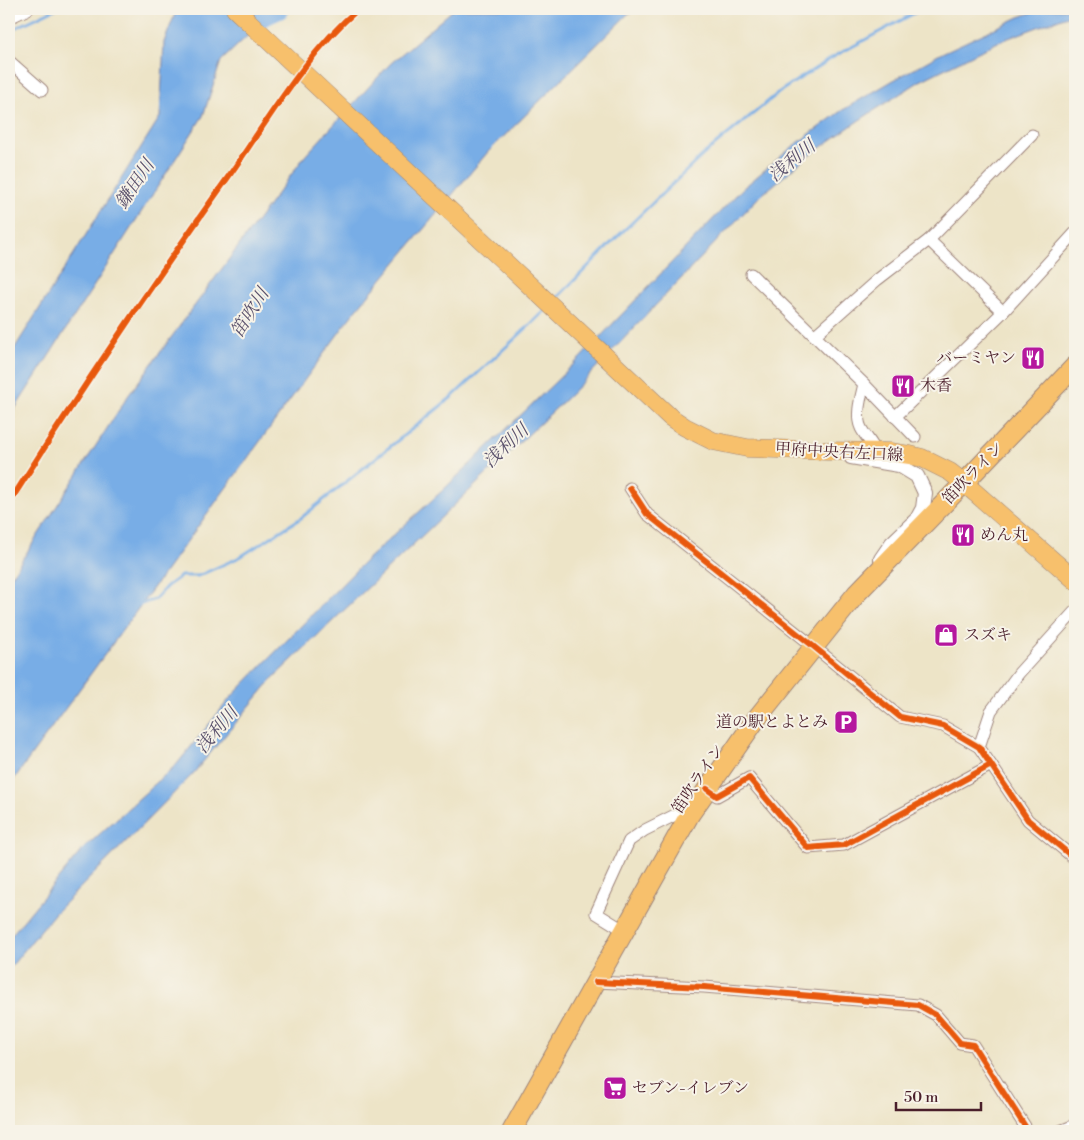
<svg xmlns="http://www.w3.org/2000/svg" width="1084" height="1140" viewBox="0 0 1084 1140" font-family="'Libre Bodoni','Noto Serif JP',serif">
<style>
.water{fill:#78ade6;stroke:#616688}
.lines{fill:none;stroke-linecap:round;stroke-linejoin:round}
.stream{stroke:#78ade6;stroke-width:3}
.river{stroke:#78ade6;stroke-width:20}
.minor-casing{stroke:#9c8279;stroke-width:13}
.tertiary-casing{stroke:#9c8279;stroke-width:16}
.primary-casing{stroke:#9c8279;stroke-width:19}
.trunk-casing{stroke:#9c8279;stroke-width:21}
.minor{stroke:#fff;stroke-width:11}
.tertiary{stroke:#fff;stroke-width:14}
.primary{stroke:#f7c06c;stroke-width:18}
.trunk{stroke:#f7c06c;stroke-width:19}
.cycleway-casing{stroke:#f7f3e8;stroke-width:9}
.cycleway{stroke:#e8590c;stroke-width:6}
.labels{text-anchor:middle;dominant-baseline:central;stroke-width:4;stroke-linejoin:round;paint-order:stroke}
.poi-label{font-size:16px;fill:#4a1f2b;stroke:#f7f3e8;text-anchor:start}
.street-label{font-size:16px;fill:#4a1f2b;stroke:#f7f3e8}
.water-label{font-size:18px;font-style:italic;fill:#5a516c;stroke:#f7f3e8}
</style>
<rect width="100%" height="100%" fill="#f7f3e8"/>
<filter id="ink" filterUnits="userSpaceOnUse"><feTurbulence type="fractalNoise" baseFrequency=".02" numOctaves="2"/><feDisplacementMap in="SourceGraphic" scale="10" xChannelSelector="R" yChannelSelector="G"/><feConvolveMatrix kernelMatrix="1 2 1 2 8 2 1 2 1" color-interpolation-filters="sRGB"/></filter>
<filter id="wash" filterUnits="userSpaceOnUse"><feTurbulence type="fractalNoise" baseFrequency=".0096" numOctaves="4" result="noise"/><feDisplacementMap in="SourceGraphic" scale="20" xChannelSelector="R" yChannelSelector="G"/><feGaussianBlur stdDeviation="1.12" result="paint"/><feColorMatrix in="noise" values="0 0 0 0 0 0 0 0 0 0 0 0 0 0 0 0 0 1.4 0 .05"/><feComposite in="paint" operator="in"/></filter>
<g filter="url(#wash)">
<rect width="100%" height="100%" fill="#ede4c7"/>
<!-- water -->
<g class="water">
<polygon points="177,9 276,9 221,61 203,116 9,418 9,357 160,117 164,42"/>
<polygon points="454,9 638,9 628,14 487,153 352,315 9,786 9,580 128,396 305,156 390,64"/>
<polygon points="1042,9 1075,9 1075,13 998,42 920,81 858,121 807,157 758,198 572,393 274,677 192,775 54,914 9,969 9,938 82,850 177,764 231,697 364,562 442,491 580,358 742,189 791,148 841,111 892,81 942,53 1019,17"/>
</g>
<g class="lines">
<!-- stream -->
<g class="stream">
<polyline points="9,31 55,9"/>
<polyline points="554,301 617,237 704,154 782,90 835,56 922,9"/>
<polyline points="136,606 155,599 167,586 181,576 198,576 240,557 301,518 452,397 547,309"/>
</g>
<!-- river -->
<polyline class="river" points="249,23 279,9"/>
</g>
</g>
<g filter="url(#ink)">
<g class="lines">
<!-- minor casing -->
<g class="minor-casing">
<g id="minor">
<polyline points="9,18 28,9"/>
<polyline points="9,61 42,90"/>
<polyline points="929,240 1003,312"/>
<polyline points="751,274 864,384"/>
<polyline points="815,335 877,280 929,240 1032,135"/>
<polyline points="895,417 1003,312 1075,233"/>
<path d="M876,452c-4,-9 -11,-16 -15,-24 -6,-12 0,-31 3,-44l51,53"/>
<polyline points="630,488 647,514 813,646 900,717 943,726 979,747 1028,820 1075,859"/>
<polyline points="979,747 991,711 1019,673 1075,611"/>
<polyline points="707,789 717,796 749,778 808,848 844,845 991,765"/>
<polyline points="625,931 596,913 629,841 645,830 681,812 690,814"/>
<polyline points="596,982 704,987 918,1005 936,1015 960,1043 973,1045 1028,1131"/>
<polyline points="1060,1131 1075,1125"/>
</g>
</g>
<!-- tertiary casing -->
<g class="tertiary-casing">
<polyline id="tertiary" points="851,457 899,465 917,476 925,493 923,508 917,519 892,543 881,559"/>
</g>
<!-- primary casing -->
<g class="primary-casing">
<polyline id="primary" points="235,9 670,417 685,427 713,441 747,448 827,451 890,452 910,455 922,458 950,472 964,483 1075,580"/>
</g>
<!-- trunk casing -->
<g class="trunk-casing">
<polyline id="trunk" points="512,1131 690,814 757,718 857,593 964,483 1075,366"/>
</g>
<!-- minor -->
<use href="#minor" class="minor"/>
<!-- tertiary -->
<use href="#tertiary" class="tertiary"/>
<!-- primary -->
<use href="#primary" class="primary"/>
<!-- trunk -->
<use href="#trunk" class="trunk"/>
<!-- cycleway casing -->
<g class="cycleway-casing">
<g id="cycleway">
<polyline points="630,488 647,514 813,646 900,717 943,726 979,747 1028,820 1075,859"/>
<path d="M9,503c71,-112 145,-222 222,-330 38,-55 76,-120 127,-164"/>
<polyline points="707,789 717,796 749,778 808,848 844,845 991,765"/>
<polyline points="596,982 704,987 918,1005 936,1015 960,1043 973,1045 1028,1131"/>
</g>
</g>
<!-- cycleway -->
<use href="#cycleway" class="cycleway"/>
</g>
</g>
<!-- icons -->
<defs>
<g id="restaurant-square" transform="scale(1.25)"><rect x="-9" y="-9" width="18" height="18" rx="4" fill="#b5179e" stroke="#f7f3e8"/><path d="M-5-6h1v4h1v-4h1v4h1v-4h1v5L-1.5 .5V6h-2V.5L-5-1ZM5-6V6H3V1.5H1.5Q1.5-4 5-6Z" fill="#fff"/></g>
<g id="shop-square" transform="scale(1.25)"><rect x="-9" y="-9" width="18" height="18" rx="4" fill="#b5179e" stroke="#f7f3e8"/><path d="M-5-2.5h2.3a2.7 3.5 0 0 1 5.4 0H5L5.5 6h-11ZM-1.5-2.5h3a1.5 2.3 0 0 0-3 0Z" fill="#fff"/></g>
<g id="parking-square" transform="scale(1.25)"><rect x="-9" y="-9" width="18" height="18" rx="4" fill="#b5179e" stroke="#f7f3e8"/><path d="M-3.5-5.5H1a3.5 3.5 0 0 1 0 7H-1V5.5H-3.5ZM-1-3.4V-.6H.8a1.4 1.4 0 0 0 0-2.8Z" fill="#fff"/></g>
<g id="supermarket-square" transform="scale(1.25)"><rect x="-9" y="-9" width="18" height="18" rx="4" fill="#b5179e" stroke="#f7f3e8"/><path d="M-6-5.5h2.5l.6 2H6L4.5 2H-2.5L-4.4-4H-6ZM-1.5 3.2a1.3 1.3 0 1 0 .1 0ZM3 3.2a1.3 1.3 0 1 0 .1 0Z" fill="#fff"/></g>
</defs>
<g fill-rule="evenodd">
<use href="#restaurant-square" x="1033" y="358"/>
<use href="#restaurant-square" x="903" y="386"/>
<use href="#restaurant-square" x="963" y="535"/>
<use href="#shop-square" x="946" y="635"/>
<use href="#parking-square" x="846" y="722"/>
<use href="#supermarket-square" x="615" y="1088"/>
</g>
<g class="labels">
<!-- poi labels -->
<g class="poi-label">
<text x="1016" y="358" text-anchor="end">バーミヤン</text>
<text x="920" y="386">木香</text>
<text x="980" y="535">めん丸</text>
<text x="964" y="635">スズキ</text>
<text x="828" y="722" text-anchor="end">道の駅とよとみ</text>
<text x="632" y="1088">セブン-イレブン</text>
</g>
<!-- street labels -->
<g class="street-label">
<text transform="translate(839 452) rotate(3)">甲府中央右左口線</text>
<text transform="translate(973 473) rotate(-46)">笛吹ライン</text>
<text transform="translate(698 779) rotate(-56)">笛吹ライン</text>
</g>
<!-- water labels -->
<g class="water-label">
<text transform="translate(792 161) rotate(-39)">浅利川</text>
<text transform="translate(135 184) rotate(-56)">鎌田川</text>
<text transform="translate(250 313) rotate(-58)">笛吹川</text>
<text transform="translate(506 446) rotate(-43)">浅利川</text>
<text transform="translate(217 730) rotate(-50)">浅利川</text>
</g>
</g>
<!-- margin -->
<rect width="1084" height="1140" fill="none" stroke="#f7f3e8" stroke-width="30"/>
<!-- scale -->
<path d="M896 1102v8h85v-8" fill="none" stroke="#4a1f2b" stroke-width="2.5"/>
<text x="904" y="1102" font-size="15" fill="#4a1f2b" stroke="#f7f3e8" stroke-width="4" paint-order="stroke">50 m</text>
</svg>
